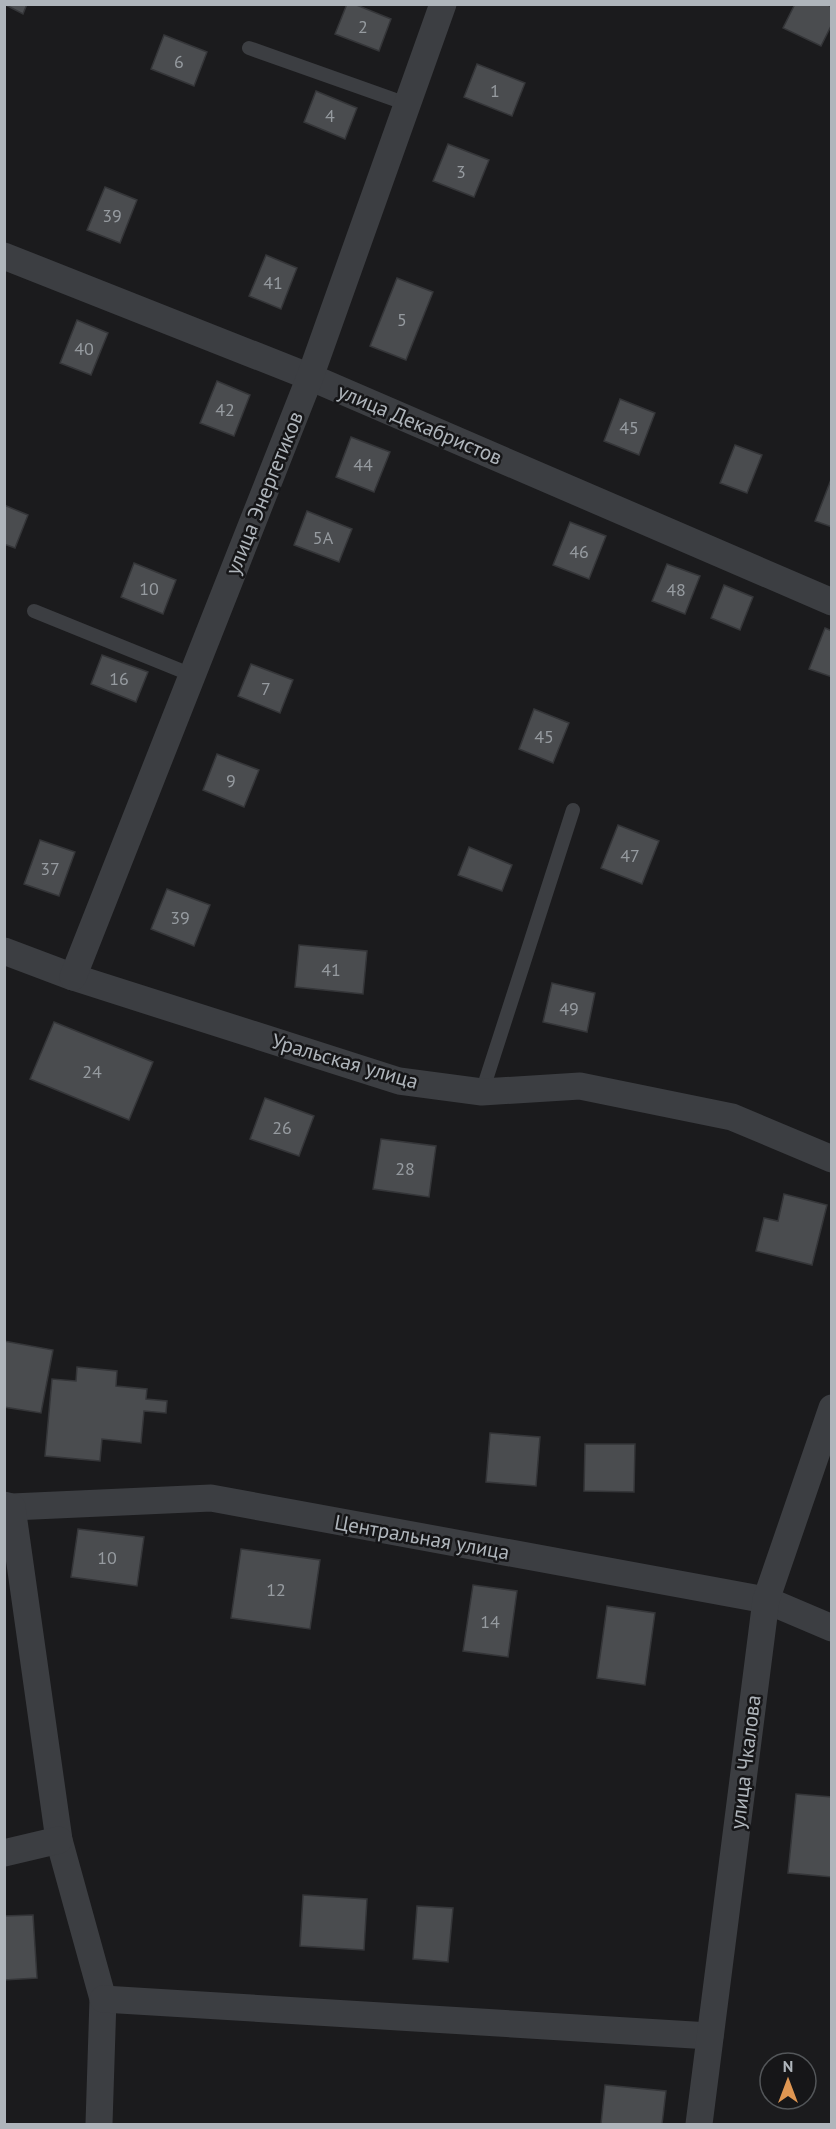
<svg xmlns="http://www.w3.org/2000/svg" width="836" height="2129" viewBox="0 0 836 2129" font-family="'PT Sans',sans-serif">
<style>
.building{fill:#4a4c4f;stroke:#353639;stroke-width:1.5}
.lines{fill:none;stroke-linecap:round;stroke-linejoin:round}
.lane{stroke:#3c3e42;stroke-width:14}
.street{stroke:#3c3e42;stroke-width:27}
.labels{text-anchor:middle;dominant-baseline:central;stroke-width:5;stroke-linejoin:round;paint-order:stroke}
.number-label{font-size:18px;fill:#969ba0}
.street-label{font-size:21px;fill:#afb5bb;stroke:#161618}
</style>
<rect width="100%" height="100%" fill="#1b1b1d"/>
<!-- building -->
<g class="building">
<polygon points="4,4 27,4 23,14"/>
<polygon points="347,4 354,4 391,19 379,51 335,34"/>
<polygon points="795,4 826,4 832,7 832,24 821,46 783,28"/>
<polygon points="164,35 207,52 194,86 151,69"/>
<polygon points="477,64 525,83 512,116 464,97"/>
<polygon points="316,91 357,108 345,139 304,122"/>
<polygon points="448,144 489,160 474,197 433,181"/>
<polygon points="105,187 137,200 120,243 87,230"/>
<polygon points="266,255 297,268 281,309 249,296"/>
<polygon points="397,278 433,292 406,360 370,346"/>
<polygon points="77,320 108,333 91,375 60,363"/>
<polygon points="217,381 250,395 234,436 200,423"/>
<polygon points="620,399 655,413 639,455 604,441"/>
<polygon points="351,437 390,452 374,492 336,477"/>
<polygon points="735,445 762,455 747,493 720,483"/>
<polygon points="832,477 832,527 815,521"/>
<polygon points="4,505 28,515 15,548 4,544"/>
<polygon points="307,511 352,529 339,562 294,545"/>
<polygon points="570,522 606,536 589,579 553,565"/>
<polygon points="134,563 176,580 163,614 121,597"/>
<polygon points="667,564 700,576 685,614 652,601"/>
<polygon points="724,585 753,597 740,630 711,618"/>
<polygon points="825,628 832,631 832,677 809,669"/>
<polygon points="102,655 148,672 136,702 91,684"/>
<polygon points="251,664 293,680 280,713 238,696"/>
<polygon points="534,709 569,723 553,763 519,749"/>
<polygon points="217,754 259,770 244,807 203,790"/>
<polygon points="618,825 659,841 642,884 601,868"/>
<polygon points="40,840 75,852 59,896 24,884"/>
<polygon points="469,847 512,865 502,891 458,875"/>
<polygon points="167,889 210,905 194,946 151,929"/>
<polygon points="299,945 367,951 363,994 295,987"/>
<polygon points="552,983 595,993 587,1032 543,1022"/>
<polygon points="54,1022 153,1062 129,1120 30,1079"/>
<polygon points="265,1098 314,1116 299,1156 250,1139"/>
<polygon points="381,1139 436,1146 429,1197 373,1189"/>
<polygon points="784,1194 827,1205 812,1265 756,1251 764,1218 778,1221"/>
<polygon points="4,1341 53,1350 41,1413 4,1407"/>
<polygon points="77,1367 117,1371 116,1386 147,1389 146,1399 167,1401 166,1413 144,1411 141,1443 102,1439 100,1461 45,1456 52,1379 76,1381"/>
<polygon points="490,1433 540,1437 536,1486 486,1482"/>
<polygon points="585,1444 635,1444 634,1492 584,1491"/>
<polygon points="78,1529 144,1537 137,1586 71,1577"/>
<polygon points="241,1549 320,1560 310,1629 231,1618"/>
<polygon points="473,1585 517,1591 508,1657 463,1651"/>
<polygon points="607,1606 655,1613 645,1685 597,1678"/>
<polygon points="796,1794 832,1797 832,1877 788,1873"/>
<polygon points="303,1895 367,1899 364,1950 300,1946"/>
<polygon points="417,1906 453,1908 448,1962 413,1959"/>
<polygon points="33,1915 37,1978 4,1980 4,1916"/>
<polygon points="605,2085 666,2091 662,2124 601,2124"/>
</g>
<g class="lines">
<!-- lane -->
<g class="lane">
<polyline points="249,48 407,104"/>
<polyline points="34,611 192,675"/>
<polyline points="482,1092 573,810"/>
</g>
<!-- street -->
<g class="street">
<polyline points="4,256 310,377 832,602"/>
<polyline points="4,951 73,977 399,1081 482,1092 580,1086 732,1117 832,1159"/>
<polyline points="73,977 310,377 443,4"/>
<polyline points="4,1505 12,1507 211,1498 766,1600 832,1628"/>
<polyline points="12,1507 59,1840 103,1999 99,2124"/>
<polyline points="4,1853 59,1840"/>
<polyline points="103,1999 710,2036"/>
<polyline points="699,2124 766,1600 832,1408"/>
</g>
</g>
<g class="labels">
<!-- number labels -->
<g class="number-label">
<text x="363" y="26">2</text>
<text x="179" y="61">6</text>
<text x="495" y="90">1</text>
<text x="330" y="115">4</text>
<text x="461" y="171">3</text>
<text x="112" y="215">39</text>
<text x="273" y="282">41</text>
<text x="402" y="319">5</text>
<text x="84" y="348">40</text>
<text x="225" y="409">42</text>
<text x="629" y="427">45</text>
<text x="363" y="464">44</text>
<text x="323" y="537">5А</text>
<text x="579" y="551">46</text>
<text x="149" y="588">10</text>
<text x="676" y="589">48</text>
<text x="119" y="678">16</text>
<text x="266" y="688">7</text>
<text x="544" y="736">45</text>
<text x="231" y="780">9</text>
<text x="630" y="855">47</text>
<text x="50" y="868">37</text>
<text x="180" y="917">39</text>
<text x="331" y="969">41</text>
<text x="569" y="1008">49</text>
<text x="92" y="1071">24</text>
<text x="282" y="1127">26</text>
<text x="405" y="1168">28</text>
<text x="107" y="1557">10</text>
<text x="276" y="1589">12</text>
<text x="490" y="1621">14</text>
</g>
<!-- street labels -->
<g class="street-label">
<text transform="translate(420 424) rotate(23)">улица Декабристов</text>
<text transform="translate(264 493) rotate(-68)">улица Энергетиков</text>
<text transform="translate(345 1061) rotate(16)">Уральская улица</text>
<text transform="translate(422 1537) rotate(10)">Центральная улица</text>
<text transform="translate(745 1762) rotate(-83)">улица Чкалова</text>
</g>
</g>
<!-- border -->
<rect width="836" height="2129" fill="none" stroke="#afb5bb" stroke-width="12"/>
<!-- north arrow -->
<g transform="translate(788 2081)"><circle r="28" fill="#161618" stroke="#535659" stroke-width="1.5"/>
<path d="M0-4.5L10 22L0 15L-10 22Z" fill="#df9652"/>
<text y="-9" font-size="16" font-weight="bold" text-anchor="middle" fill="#afb5bb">N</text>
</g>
</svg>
